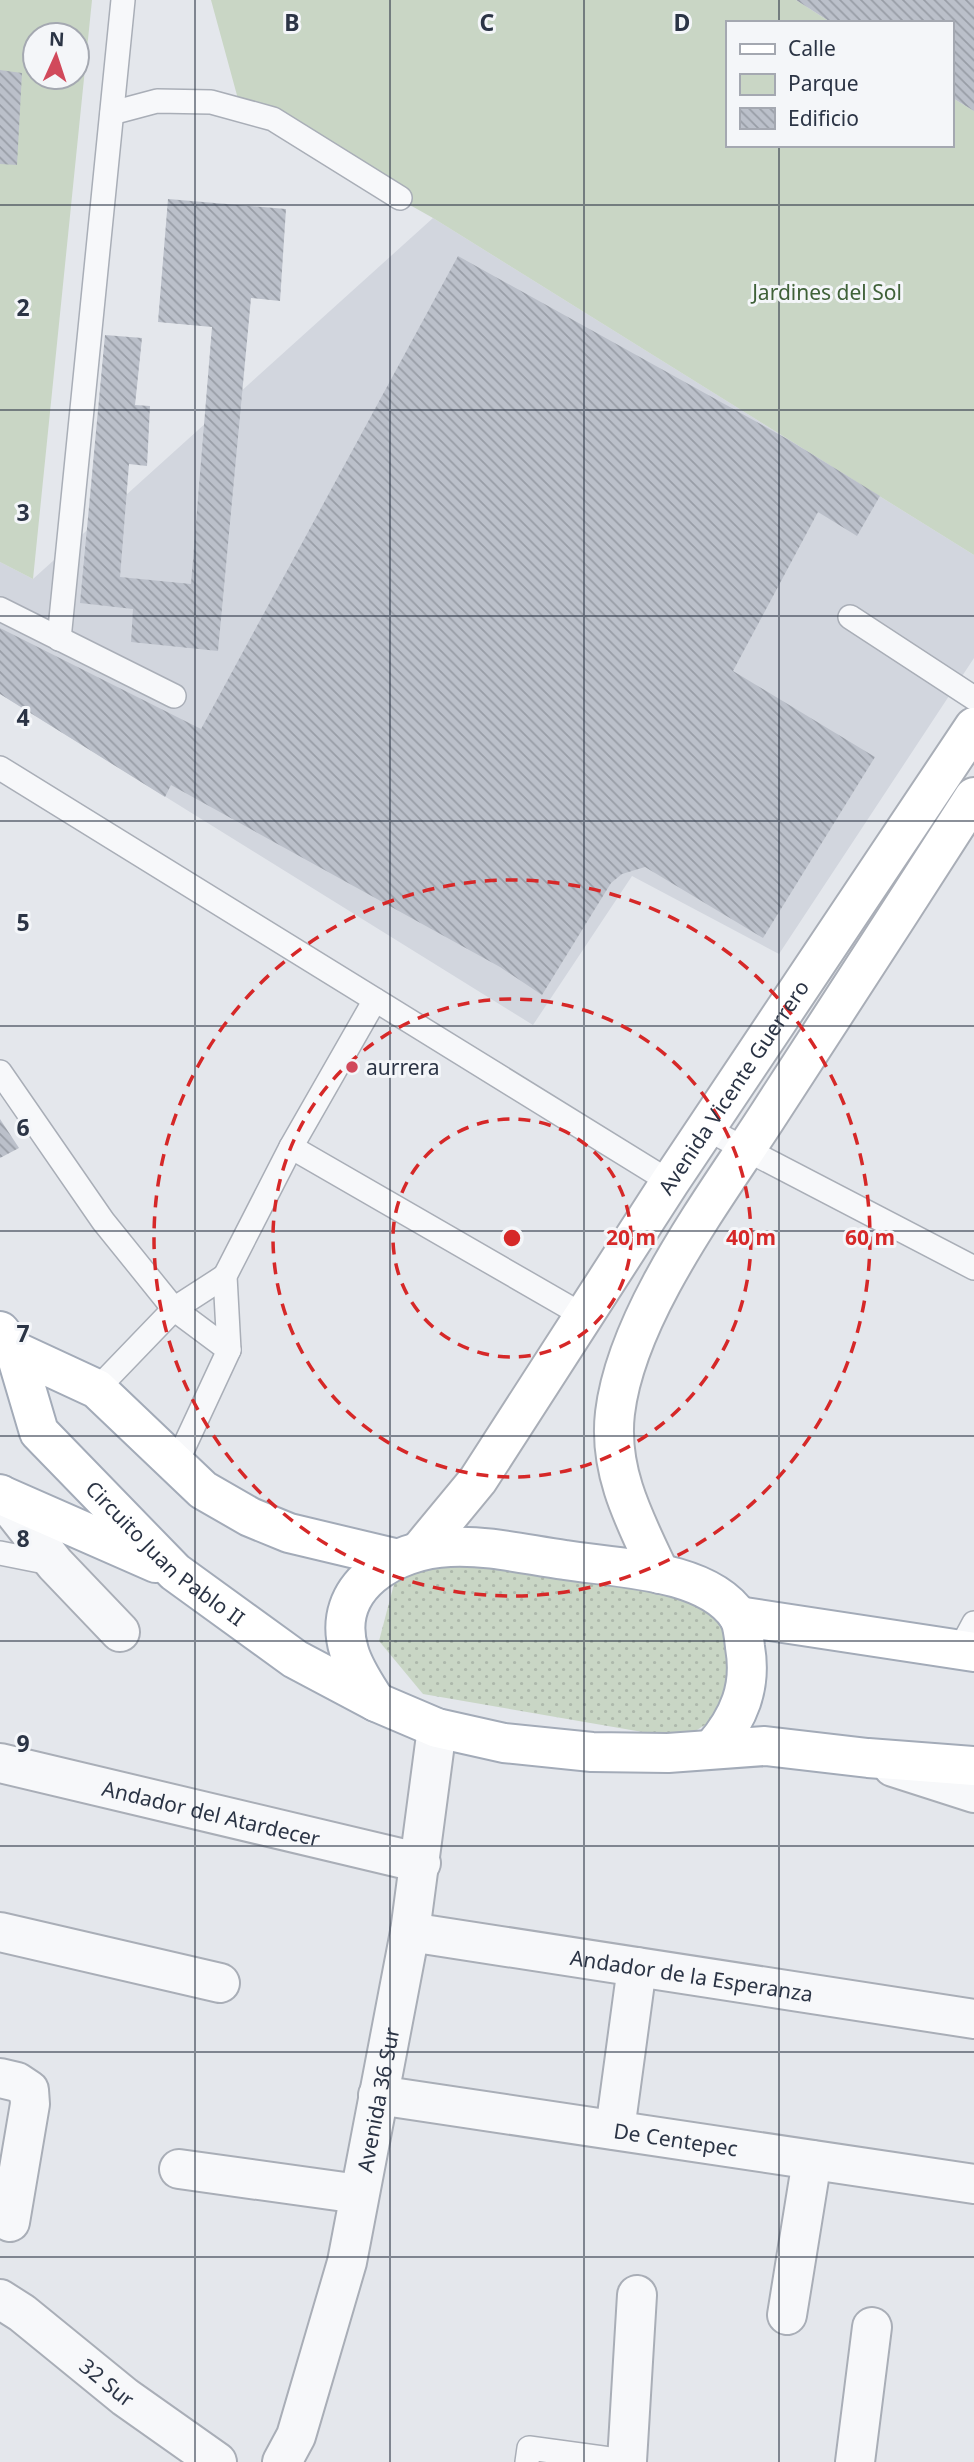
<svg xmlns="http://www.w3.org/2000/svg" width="974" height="2462" viewBox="0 0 974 2462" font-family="'Noto Sans',sans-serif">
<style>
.built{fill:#d2d6de}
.grass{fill:url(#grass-dots)}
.green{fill:#c9d6c5;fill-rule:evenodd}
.building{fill:url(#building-back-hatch)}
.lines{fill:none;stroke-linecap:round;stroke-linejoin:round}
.lane-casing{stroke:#a9aeb7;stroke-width:26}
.street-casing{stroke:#a9aeb7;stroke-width:42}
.secondary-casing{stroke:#a9aeb7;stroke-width:42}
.primary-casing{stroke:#a3abb8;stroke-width:42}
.lane{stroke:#f7f8fa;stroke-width:23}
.street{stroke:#f7f8fa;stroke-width:38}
.secondary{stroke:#fff;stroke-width:38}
.primary{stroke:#fff;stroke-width:38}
.grid{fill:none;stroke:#2b3445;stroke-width:2;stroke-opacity:0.55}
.ring{fill:none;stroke:#d62828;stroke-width:3.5;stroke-dasharray:12 9}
.poi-dot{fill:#d1495b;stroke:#f4f6f9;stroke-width:2.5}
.labels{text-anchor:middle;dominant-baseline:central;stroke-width:6;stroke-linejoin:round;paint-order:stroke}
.park-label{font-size:21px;fill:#3f6138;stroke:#f4f6f9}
.poi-label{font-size:21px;fill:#2b3445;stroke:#f4f6f9;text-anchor:start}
.street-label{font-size:21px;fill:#2b3445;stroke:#f4f6f9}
.grid-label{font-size:23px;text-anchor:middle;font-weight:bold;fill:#2b3445;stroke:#f4f6f9;stroke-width:6;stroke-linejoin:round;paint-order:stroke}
.centre{fill:#d62828;stroke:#f4f6f9;stroke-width:3.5}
.ring-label{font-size:21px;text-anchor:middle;font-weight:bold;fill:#d62828;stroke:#f4f6f9;stroke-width:6;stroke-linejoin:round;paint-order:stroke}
</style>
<defs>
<pattern id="grass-dots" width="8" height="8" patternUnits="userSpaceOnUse" patternTransform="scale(1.75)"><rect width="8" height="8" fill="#c9d6c5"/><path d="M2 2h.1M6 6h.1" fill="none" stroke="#adb8ab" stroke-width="1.8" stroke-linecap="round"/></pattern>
<pattern id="building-back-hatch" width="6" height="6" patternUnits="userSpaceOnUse" patternTransform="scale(1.75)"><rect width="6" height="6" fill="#bbc0ca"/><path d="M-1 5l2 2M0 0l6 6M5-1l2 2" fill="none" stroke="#989da6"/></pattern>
</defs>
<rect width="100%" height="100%" fill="#e4e7ec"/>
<!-- built -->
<polygon class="built" points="433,218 974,555 974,658 779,954 632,876 533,1025 0,694 0,562 33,579"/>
<!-- grass -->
<polygon class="grass" points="447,1557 705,1601 739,1649 728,1710 683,1739 423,1694 379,1641 394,1584"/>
<!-- green -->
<g class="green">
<path d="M0,0h92l-59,579 -33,-17zM35,35h42v42h-42z"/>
<polygon points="211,0 796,0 832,23 727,23 727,145 951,145 951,97 974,111 974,555 433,218 241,110"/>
</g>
<!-- building -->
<g class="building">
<polygon points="796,0 974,0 974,111 951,97 951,23 832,23"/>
<polygon points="0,70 22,73 17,165 0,164"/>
<polygon points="168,199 286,209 280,301 251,298 218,651 131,642 133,609 80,603 105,335 142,338 135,405 150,406 147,466 129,464 120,577 191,584 212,327 158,322"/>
<polygon points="458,256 789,440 880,496 857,536 818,512 733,671 875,757 763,938 645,867 622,874 611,883 542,995 500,967 171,785 165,797 0,694 0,628 201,729"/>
<polygon points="0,1119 19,1148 0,1158"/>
</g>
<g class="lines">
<!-- lane casing -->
<g class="lane-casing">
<g id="lane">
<polyline points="112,113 157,101 211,102 273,119 400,198"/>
<polyline points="0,609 174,696"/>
<polyline points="850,617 974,698"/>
<polyline points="59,639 123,0"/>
<polyline points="0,768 670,1182"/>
<polyline points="0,1072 103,1221 174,1309 229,1350"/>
<polyline points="707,1129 974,1268"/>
<polyline points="291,1147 584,1316"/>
<polyline points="97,1389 174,1309 225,1276"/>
<polyline points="175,1466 229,1350 225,1276 291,1147 375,1000"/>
<polyline points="0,1553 55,1564"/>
<polyline points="960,1649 974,1623"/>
<polyline points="527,2462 529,2448 632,2462"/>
</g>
</g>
<!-- street casing -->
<g class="street-casing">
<g id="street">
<polyline points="0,1494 55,1564 120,1632"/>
<path id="s1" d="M0,1763l421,100"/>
<polyline points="893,1767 974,1793"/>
<polyline points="0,1932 220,1983"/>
<path id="s2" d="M410,1932l564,87"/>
<polyline points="0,2078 17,2082 29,2090 30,2104 10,2222"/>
<path id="s3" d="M378,2095l596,89"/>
<polyline points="615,2130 637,1967"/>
<polyline points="179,2169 359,2194"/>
<path id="s4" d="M0,2299l22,14 103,84 92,65"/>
<polyline points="787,2315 812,2160"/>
<polyline points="627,2461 637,2295"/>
<path id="s5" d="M282,2462l14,-26 51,-174 63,-330 27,-204"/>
<polyline points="855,2462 872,2327"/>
</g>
</g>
<!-- secondary casing -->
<g class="secondary-casing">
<g id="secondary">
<path id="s6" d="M421,1549l57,-69 192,-298 304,-455"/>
<path d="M660,1574c-24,-51 -52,-102 -45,-161 12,-100 100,-215 154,-299 69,-106 137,-211 205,-317"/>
</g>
</g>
<!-- primary casing -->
<g class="primary-casing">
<g id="primary">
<path id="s7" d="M0,1331l15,20 24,81 136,140 120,87 81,43 61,26 67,15 88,9 76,1 97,-7 103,12 106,8"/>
<polyline points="15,1351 97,1389 203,1490 250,1517 289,1533 394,1558"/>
<polyline points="1,1495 156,1563"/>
<polyline points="738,1616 974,1652"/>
<path d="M376,1702c-10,-16 -22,-33 -27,-51 -20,-65 46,-102 101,-104 38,-2 78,8 115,13 50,8 142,9 173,56 5,8 6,22 7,31 7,40 -6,71 -32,101"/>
</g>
</g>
<!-- lane -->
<use href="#lane" class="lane"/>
<!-- street -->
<use href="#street" class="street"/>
<!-- secondary -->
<use href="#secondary" class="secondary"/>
<!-- primary -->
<use href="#primary" class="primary"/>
</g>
<!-- grid -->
<path class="grid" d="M195,0v2462M390,0v2462M584,0v2462M779,0v23M779,145v2317M0,205h974M0,410h974M0,616h974M0,821h974M0,1026h974M0,1231h974M0,1436h974M0,1641h974M0,1846h974M0,2052h974M0,2257h974"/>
<!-- distance rings -->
<g class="ring">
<circle cx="512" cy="1238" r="119"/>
<circle cx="512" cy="1238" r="239"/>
<circle cx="512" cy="1238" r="358"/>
</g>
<!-- markers -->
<circle class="poi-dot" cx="352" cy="1067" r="7"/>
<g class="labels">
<!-- park labels -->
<g class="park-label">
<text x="827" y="292">Jardines del Sol</text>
</g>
<!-- poi labels -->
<g class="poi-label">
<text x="366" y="1067">aurrera</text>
</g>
<!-- street labels -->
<g class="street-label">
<text stroke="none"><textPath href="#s6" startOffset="558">Avenida Vicente Guerrero</textPath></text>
<text stroke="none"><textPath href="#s7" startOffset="285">Circuito Juan Pablo II</textPath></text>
<text stroke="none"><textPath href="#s1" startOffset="217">Andador del Atardecer</textPath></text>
<text stroke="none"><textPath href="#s2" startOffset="285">Andador de la Esperanza</textPath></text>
<text stroke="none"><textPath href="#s5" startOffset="376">Avenida 36 Sur</textPath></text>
<text stroke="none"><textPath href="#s3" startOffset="301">De Centepec</textPath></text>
<text stroke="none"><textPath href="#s4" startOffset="136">32 Sur</textPath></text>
</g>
</g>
<g class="grid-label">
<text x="292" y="31">B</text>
<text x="487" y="31">C</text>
<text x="682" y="31">D</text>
<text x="23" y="316">2</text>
<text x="23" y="521">3</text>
<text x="23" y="726">4</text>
<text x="23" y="931">5</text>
<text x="23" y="1136">6</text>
<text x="23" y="1342">7</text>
<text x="23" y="1547">8</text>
<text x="23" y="1752">9</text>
</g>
<circle cx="512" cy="1238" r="10" class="centre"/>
<g class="ring-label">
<text x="631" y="1245">20 m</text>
<text x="751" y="1245">40 m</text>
<text x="870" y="1245">60 m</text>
</g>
<!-- legend -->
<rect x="726" y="21" width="228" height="126" fill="#f4f6f9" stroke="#a4a8b1" stroke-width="2"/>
<rect x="740" y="44" width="35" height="10" fill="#ffffff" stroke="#a4a8b1" stroke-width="2"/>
<text x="788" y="56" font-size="21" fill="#2b3445">Calle</text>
<rect x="740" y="74" width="35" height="21" fill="#c9d6c5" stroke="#a4a8b1" stroke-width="2"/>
<text x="788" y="91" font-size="21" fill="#2b3445">Parque</text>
<rect x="740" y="108" width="35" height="21" fill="url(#building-back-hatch)" stroke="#a4a8b1" stroke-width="2"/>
<text x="788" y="126" font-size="21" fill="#2b3445">Edificio</text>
<!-- north arrow -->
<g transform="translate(56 56) rotate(3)"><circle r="33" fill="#f4f6f9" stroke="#a4a8b1" stroke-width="2"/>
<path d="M0-5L12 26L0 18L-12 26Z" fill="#d1495b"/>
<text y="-10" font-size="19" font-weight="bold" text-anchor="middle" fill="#2b3445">N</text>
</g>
</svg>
